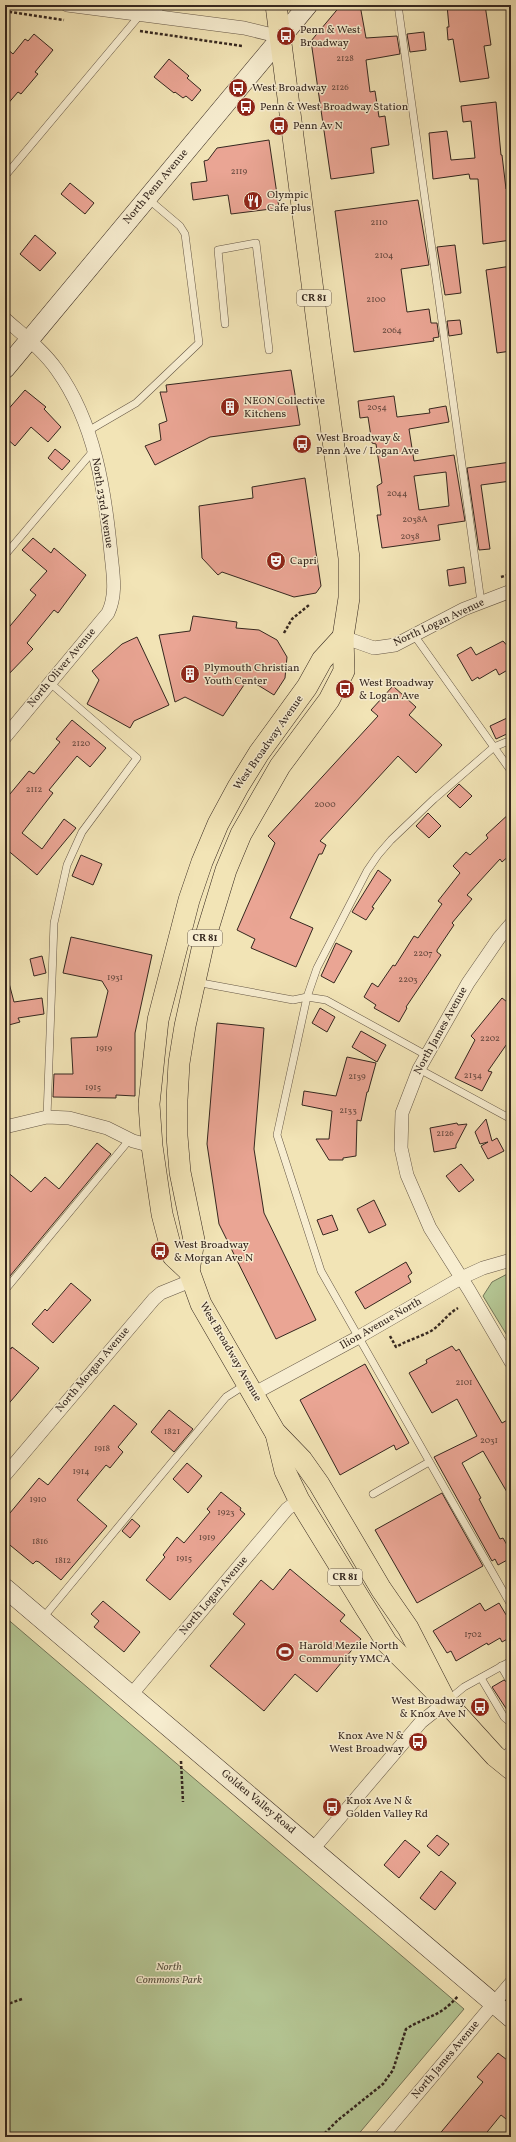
<svg xmlns="http://www.w3.org/2000/svg" width="516" height="2142" viewBox="0 0 516 2142" font-family="Vollkorn,serif">
<style>
.green{fill:#b4c593;stroke:#747659}
.building{fill:#eaa594;stroke:#35271f;fill-rule:evenodd}
.lines{fill:none;stroke-linecap:round;stroke-linejoin:round}
.lane-casing{stroke:#645645;stroke-width:8}
.street-casing{stroke:#645645;stroke-width:14}
.secondary-casing{stroke:#35271f;stroke-width:20}
.primary-casing{stroke:#35271f;stroke-width:22}
.path{stroke:#35271f;stroke-width:2.5;stroke-dasharray:3 2;stroke-linecap:butt}
.lane{stroke:#f7edd0;stroke-width:7}
.street{stroke:#f7edd0;stroke-width:13}
.secondary{stroke:#f7edd0;stroke-width:19}
.primary{stroke:#f2e4b6;stroke-width:21}
.labels{text-anchor:middle;dominant-baseline:central;stroke-width:3;stroke-linejoin:round;paint-order:stroke}
.number-label{font-size:9px;fill:#62463c}
.shield{fill:#f7edd0;stroke:#6f6254;stroke-width:1}
.shield-label{font-size:10px;font-weight:bold;fill:#35271f}
.poi-label{font-size:11px;fill:#35271f;stroke:#f7edd0;text-anchor:start}
.street-label{font-size:11px;fill:#35271f;stroke:#f7edd0}
.park-label{font-size:11px;font-style:italic;fill:#554e3c;stroke:#f7edd0}
</style>
<rect width="100%" height="100%" fill="#f2e4b6"/>
<filter id="stains"><feTurbulence type="fractalNoise" baseFrequency=".005" numOctaves="4"/><feColorMatrix values="0 0 0 0 .2 0 0 0 0 .09 0 0 0 0 .02 0 0 0 .5 -.17"/></filter>
<radialGradient id="worn" r=".72"><stop offset=".6" stop-color="#630" stop-opacity="0"/><stop offset="1" stop-color="#630" stop-opacity=".3"/></radialGradient>
<!-- green -->
<g class="green">
<polygon points="511,1272 511,1342 483,1296 492,1282"/>
<polygon points="5,1617 464,2009 356,2137 5,2137"/>
</g>
<!-- building -->
<g class="building">
<polygon points="341,5 360,5 366,38 397,36 400,54 366,60 370,92 375,91 379,117 385,116 389,145 371,148 374,173 331,179 311,41"/>
<polygon points="447,5 485,5 491,45 484,46 489,78 460,82 453,39 448,40 447,27 449,27"/>
<polygon points="424,32 426,50 410,52 407,34"/>
<polygon points="34,34 53,50 35,72 38,74 21,94 18,92 5,107 5,47 13,54 25,39 28,41"/>
<polygon points="169,59 189,76 187,78 201,90 192,101 186,96 183,98 175,92 174,93 154,77"/>
<polygon points="496,102 501,155 502,155 506,189 508,189 511,240 483,244 478,179 470,179 469,174 433,179 429,133 447,131 451,160 475,158 471,121 463,122 461,106"/>
<polygon points="269,140 279,208 231,214 228,195 193,200 191,183 207,181 204,161 208,160 217,148"/>
<polygon points="70,183 94,203 85,214 61,194"/>
<polygon points="418,200 429,265 401,269 407,312 429,309 431,323 437,323 439,337 433,338 434,341 354,352 335,211"/>
<polygon points="35,235 56,253 40,271 20,254"/>
<polygon points="455,245 461,293 445,295 437,247"/>
<polygon points="511,266 511,351 497,353 486,270"/>
<polygon points="460,320 462,334 449,336 447,321"/>
<polygon points="291,370 300,425 210,437 155,465 145,446 161,440 159,424 167,421 160,392 167,392 166,385"/>
<polygon points="25,390 46,407 44,409 61,427 48,442 31,427 15,446 5,437 5,413"/>
<path d="M394,396l3,21 33,-4 -1,-4 17,-3 3,16 -40,7 5,32 40,-6 11,66 -27,4 2,15 -58,8 -5,-33h4l-4,-29 5,-3 -6,-39 -4,-1 -4,-26 -8,1 -2,-17zM446,472l3,34 -30,4 -5,-34z"/>
<polygon points="55,449 70,461 62,470 48,458"/>
<polygon points="511,462 511,481 481,485 490,549 479,550 467,468"/>
<polygon points="305,478 321,586 316,593 294,597 222,572 218,575 202,558 199,506 253,498 252,487"/>
<polygon points="33,538 51,553 54,548 86,575 58,613 54,610 27,643 33,649 5,678 5,632 36,595 30,590 47,571 22,550"/>
<polygon points="464,567 466,583 449,586 447,570"/>
<polygon points="193,616 237,622 236,628 259,630 277,640 287,657 285,678 274,695 248,679 223,716 185,697 175,702 159,635 190,631"/>
<polygon points="137,637 169,705 134,721 130,728 87,704 99,680 92,671 122,644"/>
<polygon points="503,641 511,650 511,668 499,675 496,669 479,679 478,677 472,681 457,655 471,647 476,655"/>
<polygon points="393,686 416,707 409,715 442,745 416,773 398,756 320,841 326,845 322,854 319,854 290,918 313,928 296,967 251,948 255,939 237,930 275,843 268,836 378,716 371,710"/>
<polygon points="507,718 511,732 496,739 490,726"/>
<polygon points="72,720 106,748 90,767 77,756 49,790 53,793 22,833 42,849 64,819 76,828 37,875 5,848 5,800 29,771 34,774 60,742 56,739"/>
<polygon points="459,784 472,796 460,808 447,796"/>
<polygon points="511,812 511,854 502,862 500,859 467,895 472,899 452,923 454,925 437,950 437,952 441,955 406,1007 407,1008 399,1022 374,1008 376,1005 364,997 372,983 378,987 393,965 395,966 414,936 418,938 442,904 438,901 460,873 453,866 466,852 470,855 488,838 486,835"/>
<polygon points="428,813 441,826 429,838 416,826"/>
<polygon points="81,855 102,864 93,885 72,876"/>
<polygon points="378,870 391,880 372,907 374,908 366,920 352,912"/>
<polygon points="71,937 152,955 135,1033 135,1096 116,1095 116,1098 53,1097 54,1074 73,1074 71,1038 97,1037 108,991 102,981 63,973"/>
<polygon points="336,943 352,951 334,983 321,976"/>
<polygon points="42,956 46,973 34,976 30,959"/>
<polygon points="9,983 14,1002 42,998 44,1014 18,1018 20,1022 5,1026 5,984"/>
<polygon points="502,998 511,1005 511,1038 488,1071 492,1072 482,1091 455,1078 475,1040 471,1036"/>
<polygon points="320,1008 335,1017 327,1032 312,1023"/>
<polygon points="217,1023 264,1028 254,1149 264,1213 316,1320 276,1339 219,1224 207,1144"/>
<polygon points="361,1031 386,1045 377,1062 352,1047"/>
<polygon points="347,1057 376,1063 368,1092 367,1092 361,1121 357,1120 356,1156 343,1158 343,1160 329,1160 316,1139 329,1139 332,1111 302,1105 304,1091 336,1096"/>
<polygon points="486,1119 492,1141 497,1138 504,1151 488,1159 481,1146 488,1142 480,1144 475,1132"/>
<polygon points="457,1123 458,1125 467,1124 456,1145 456,1148 434,1152 430,1128"/>
<polygon points="97,1143 111,1154 5,1282 5,1170 31,1192 45,1177 59,1189"/>
<polygon points="461,1164 474,1180 459,1192 446,1176"/>
<polygon points="374,1200 386,1225 369,1233 357,1209"/>
<polygon points="332,1215 338,1230 323,1235 317,1220"/>
<polygon points="406,1262 412,1273 408,1276 411,1282 365,1309 355,1292"/>
<polygon points="71,1283 91,1300 53,1343 32,1324 45,1309 47,1311"/>
<polygon points="5,1345 11,1349 12,1347 39,1368 5,1408"/>
<polygon points="452,1346 456,1351 459,1349 502,1423 511,1418 511,1499 483,1451 462,1463 481,1498 479,1499 500,1539 503,1538 511,1552 511,1558 498,1565 495,1559 492,1561 434,1457 477,1436 457,1399 432,1413 409,1373 427,1363 426,1360"/>
<polygon points="365,1364 409,1443 396,1450 394,1445 340,1475 300,1400"/>
<polygon points="114,1405 137,1424 118,1447 123,1452 110,1468 106,1465 77,1500 107,1526 61,1580 39,1562 36,1561 33,1564 5,1541 5,1519 39,1478 48,1485"/>
<polygon points="169,1410 193,1429 174,1452 151,1432"/>
<polygon points="187,1463 202,1476 188,1493 173,1479"/>
<polygon points="221,1492 241,1508 240,1510 245,1514 170,1600 146,1580 165,1557 163,1555 177,1537 184,1543 210,1512 207,1509"/>
<polygon points="442,1493 483,1566 417,1603 375,1530"/>
<polygon points="132,1519 140,1526 130,1538 122,1531"/>
<polygon points="290,1569 345,1615 340,1621 361,1639 317,1692 295,1674 264,1711 210,1666 245,1624 233,1614 261,1580 273,1590"/>
<polygon points="103,1601 140,1632 124,1652 94,1627 99,1621 91,1614"/>
<polygon points="480,1603 485,1611 499,1603 511,1623 511,1637 502,1642 500,1638 488,1645 487,1643 456,1661 451,1651 447,1653 433,1631"/>
<polygon points="504,1680 508,1683 511,1682 511,1716 492,1687"/>
<polygon points="437,1835 449,1844 439,1856 427,1846"/>
<polygon points="405,1840 420,1852 399,1878 384,1865"/>
<polygon points="441,1871 456,1883 435,1910 420,1898"/>
<polygon points="498,2053 511,2063 511,2123 501,2115 483,2137 437,2137 483,2082 477,2077"/>
</g>
<g class="lines">
<!-- lane casing -->
<g class="lane-casing">
<g id="lane">
<polyline points="398,5 481,602"/>
<polyline points="159,17 159,5"/>
<polyline points="5,176 140,15"/>
<polyline points="225,324 218,250 256,243 269,350"/>
<polyline points="88,431 136,403 199,343 185,234 180,226 147,198"/>
<polyline points="5,555 94,450"/>
<polyline points="414,635 511,771"/>
<polyline points="511,740 494,747 434,799 391,840 378,855 367,871 317,968 307,997 277,1135 321,1271 511,1605"/>
<polyline points="196,982 293,1000 307,997 326,1000 426,1055"/>
<polyline points="419,1069 511,1119"/>
<polyline points="47,1117 54,923 67,865 82,832 137,758 49,682"/>
<polyline points="5,1290 130,1139"/>
<polyline points="373,1494 429,1462"/>
<polyline points="42,1619 226,1397 245,1385"/>
<polyline points="501,1666 508,1678"/>
<polyline points="481,1678 504,1717 511,1723"/>
<polyline points="447,1701 464,1687 511,1661"/>
<polyline points="502,1759 511,1748"/>
</g>
</g>
<!-- street casing -->
<g class="street-casing">
<g id="street">
<polyline points="67,5 244,28 281,37"/>
<path d="M5,319c18,16 38,31 52,51 38,53 48,121 54,184 2,20 6,40 -3,59l-103,124"/>
<polyline points="343,637 374,648 395,645 464,609 511,591"/>
<polyline points="511,924 499,938 468,983 419,1069 402,1113 401,1148 407,1175 430,1228 469,1290 511,1362"/>
<polyline points="5,1127 47,1117 69,1118 107,1128 133,1141 152,1146"/>
<polyline points="253,1394 357,1338 461,1278 483,1268 511,1260"/>
<polyline points="5,1475 154,1299 161,1293 193,1280"/>
<polyline points="131,1695 287,1509 299,1500"/>
<polyline points="313,1849 421,1722 446,1702"/>
<polyline points="381,2137 511,1983"/>
</g>
</g>
<!-- secondary casing -->
<g class="secondary-casing">
<g id="secondary">
<polyline points="5,369 308,5"/>
<polyline points="5,1588 511,2018"/>
</g>
</g>
<!-- primary casing -->
<g class="primary-casing">
<g id="primary">
<polyline points="343,637 322,660 307,687 259,753 238,787 218,824 202,862 189,900 158,1020 149,1104 152,1146 162,1214 173,1256 189,1271 201,1304 275,1432 302,1460 319,1484 381,1589 408,1628 446,1702"/>
<polyline points="189,1271 194,1240 180,1172 177,1136 177,1100 179,1063 185,1026 203,945 226,870 241,834 280,766 329,700 344,671 343,637 349,598 349,558 320,345 276,5"/>
<polyline points="276,1434 285,1471 299,1500 387,1643 446,1702 495,1756 511,1769"/>
</g>
</g>
<!-- path -->
<g class="path">
<polyline points="5,9 10,12 64,20"/>
<polyline points="140,31 242,46"/>
<polyline points="501,577 511,574"/>
<polyline points="284,633 292,619 309,605"/>
<path d="M390,1336l6,11c12,-7 24,-10 35,-16 10,-6 16,-17 27,-23"/>
<polyline points="181,1761 183,1802"/>
<polyline points="5,2005 22,1999"/>
<path d="M321,2137l17,-17 45,-36 10,-14 13,-41c22,-14 33,-11 52,-33"/>
</g>
<!-- lane -->
<use href="#lane" class="lane"/>
<!-- street -->
<use href="#street" class="street"/>
<!-- secondary -->
<use href="#secondary" class="secondary"/>
<!-- primary -->
<use href="#primary" class="primary"/>
</g>
<!-- icons -->
<defs>
<g id="bus-disc" transform="scale(1)"><circle r="9.5" fill="#8f2418" stroke="#f7edd0"/><path d="M-5-6H5V4H4V6H2V4H-2V6H-4V4H-5ZM-3.5-4V0h7V-4ZM-3.5 1.2v1.5H-2V1.2ZM2 1.2v1.5H3.5V1.2Z" fill="#fff"/></g>
<g id="restaurant-disc" transform="scale(1)"><circle r="9.5" fill="#8f2418" stroke="#f7edd0"/><path d="M-5-6h1v4h1v-4h1v4h1v-4h1v5L-1.5 .5V6h-2V.5L-5-1ZM5-6V6H3V1.5H1.5Q1.5-4 5-6Z" fill="#fff"/></g>
<g id="building-disc" transform="scale(1)"><circle r="9.5" fill="#8f2418" stroke="#f7edd0"/><path d="M-4-6H4V6H1V3H-1V6H-4ZM-2.5-4.3h1.7v1.8h-1.7ZM.8-4.3h1.7v1.8H.8ZM-2.5-1h1.7V.8h-1.7ZM.8-1h1.7V.8H.8Z" fill="#fff"/></g>
<g id="theatre-disc" transform="scale(1)"><circle r="9.5" fill="#8f2418" stroke="#f7edd0"/><path d="M-5-5.5Q0-4 5-5.5V0Q5 5 0 6Q-5 5-5 0ZM-3.3-2.5H-1v1.5H-3.3ZM1-2.5H3.3v1.5H1ZM-2.8 1Q0 5.5 2.8 1Z" fill="#fff"/></g>
<g id="stadium-disc" transform="scale(1)"><circle r="9.5" fill="#8f2418" stroke="#f7edd0"/><path d="M0-5a6.5 5 0 1 0 0 10a6.5 5 0 1 0 0-10ZM-3.5-1.8h7v3.6h-7Z" fill="#fff"/></g>
</defs>
<g fill-rule="evenodd">
<use href="#bus-disc" x="286" y="36"/>
<use href="#bus-disc" x="238" y="88"/>
<use href="#bus-disc" x="246" y="107"/>
<use href="#bus-disc" x="279" y="126"/>
<use href="#restaurant-disc" x="253" y="201"/>
<use href="#building-disc" x="230" y="407"/>
<use href="#bus-disc" x="302" y="444"/>
<use href="#theatre-disc" x="276" y="561"/>
<use href="#building-disc" x="190" y="674"/>
<use href="#bus-disc" x="345" y="689"/>
<use href="#bus-disc" x="160" y="1251"/>
<use href="#stadium-disc" x="285" y="1652"/>
<use href="#bus-disc" x="480" y="1707"/>
<use href="#bus-disc" x="418" y="1742"/>
<use href="#bus-disc" x="332" y="1807"/>
</g>
<g class="labels">
<!-- number labels -->
<g class="number-label">
<text x="345" y="58">2128</text>
<text x="340" y="87">2126</text>
<text x="239" y="171">2119</text>
<text x="379" y="222">2110</text>
<text x="384" y="255">2104</text>
<text x="376" y="299">2100</text>
<text x="392" y="330">2064</text>
<text x="377" y="407">2054</text>
<text x="397" y="493">2044</text>
<text x="415" y="519">2038A</text>
<text x="410" y="536">2038</text>
<text x="81" y="743">2120</text>
<text x="34" y="789">2112</text>
<text x="325" y="804">2000</text>
<text x="423" y="953">2207</text>
<text x="115" y="977">1931</text>
<text x="408" y="979">2203</text>
<text x="490" y="1038">2202</text>
<text x="104" y="1048">1919</text>
<text x="473" y="1075">2134</text>
<text x="357" y="1076">2139</text>
<text x="93" y="1087">1915</text>
<text x="348" y="1110">2133</text>
<text x="445" y="1133">2126</text>
<text x="464" y="1382">2101</text>
<text x="172" y="1431">1821</text>
<text x="489" y="1440">2031</text>
<text x="102" y="1448">1918</text>
<text x="81" y="1471">1914</text>
<text x="38" y="1499">1910</text>
<text x="226" y="1512">1923</text>
<text x="207" y="1537">1919</text>
<text x="40" y="1541">1816</text>
<text x="184" y="1558">1915</text>
<text x="63" y="1560">1812</text>
<text x="473" y="1634">1702</text>
</g>
<!-- shield labels -->
<g class="shield">
<rect x="297" y="290" width="34" height="16" rx="3"/>
<rect x="188" y="930" width="34" height="16" rx="3"/>
<rect x="328" y="1569" width="34" height="16" rx="3"/>
</g>
<g class="shield-label">
<text x="314" y="298">CR 81</text>
<text x="205" y="938">CR 81</text>
<text x="345" y="1577">CR 81</text>
</g>
<!-- poi labels -->
<g class="poi-label">
<text x="300" y="30">Penn &amp; West<tspan x="300" dy="13">Broadway</tspan></text>
<text x="252" y="88">West Broadway</text>
<text x="260" y="107">Penn &amp; West Broadway Station</text>
<text x="293" y="126">Penn Av N</text>
<text x="267" y="195">Olympic<tspan x="267" dy="13">Cafe plus</tspan></text>
<text x="244" y="401">NEON Collective<tspan x="244" dy="13">Kitchens</tspan></text>
<text x="316" y="438">West Broadway &amp;<tspan x="316" dy="13">Penn Ave / Logan Ave</tspan></text>
<text x="290" y="561">Capri</text>
<text x="204" y="668">Plymouth Christian<tspan x="204" dy="13">Youth Center</tspan></text>
<text x="359" y="683">West Broadway<tspan x="359" dy="13">&amp; Logan Ave</tspan></text>
<text x="174" y="1245">West Broadway<tspan x="174" dy="13">&amp; Morgan Ave N</tspan></text>
<text x="299" y="1646">Harold Mezile North<tspan x="299" dy="13">Community YMCA</tspan></text>
<text x="466" y="1701" text-anchor="end">West Broadway<tspan x="466" dy="13">&amp; Knox Ave N</tspan></text>
<text x="404" y="1736" text-anchor="end">Knox Ave N &amp;<tspan x="404" dy="13">West Broadway</tspan></text>
<text x="346" y="1801">Knox Ave N &amp;<tspan x="346" dy="13">Golden Valley Rd</tspan></text>
</g>
<!-- street labels -->
<g class="street-label">
<text transform="translate(156 187) rotate(-50)">North Penn Avenue</text>
<text transform="translate(102 503) rotate(81)">North 23rd Avenue</text>
<text transform="translate(439 623) rotate(-25)">North Logan Avenue</text>
<text transform="translate(62 668) rotate(-50)">North Oliver Avenue</text>
<text transform="translate(269 743) rotate(-55)">West Broadway Avenue</text>
<text transform="translate(441 1031) rotate(-61)">North James Avenue</text>
<text transform="translate(381 1324) rotate(-30)">Ilion Avenue North</text>
<text transform="translate(230 1352) rotate(60)">West Broadway Avenue</text>
<text transform="translate(93 1370) rotate(-50)">North Morgan Avenue</text>
<text transform="translate(214 1596) rotate(-50)">North Logan Avenue</text>
<text transform="translate(258 1802) rotate(40)">Golden Valley Road</text>
<text transform="translate(446 2060) rotate(-50)">North James Avenue</text>
</g>
<!-- park labels -->
<g class="park-label">
<text x="169" y="1967">North<tspan x="169" dy="13">Commons Park</tspan></text>
</g>
</g>
<!-- margin -->
<rect width="516" height="2142" fill="none" stroke="#f2e4b6" stroke-width="20"/>
<rect x="6" y="6" width="504" height="2130" fill="none" stroke="#35271f" stroke-width="2"/>
<rect x="10" y="10" width="496" height="2122" fill="none" stroke="#35271f"/>
<rect width="100%" height="100%" filter="url(#stains)"/>
<rect width="100%" height="100%" fill="url(#worn)"/>
</svg>
